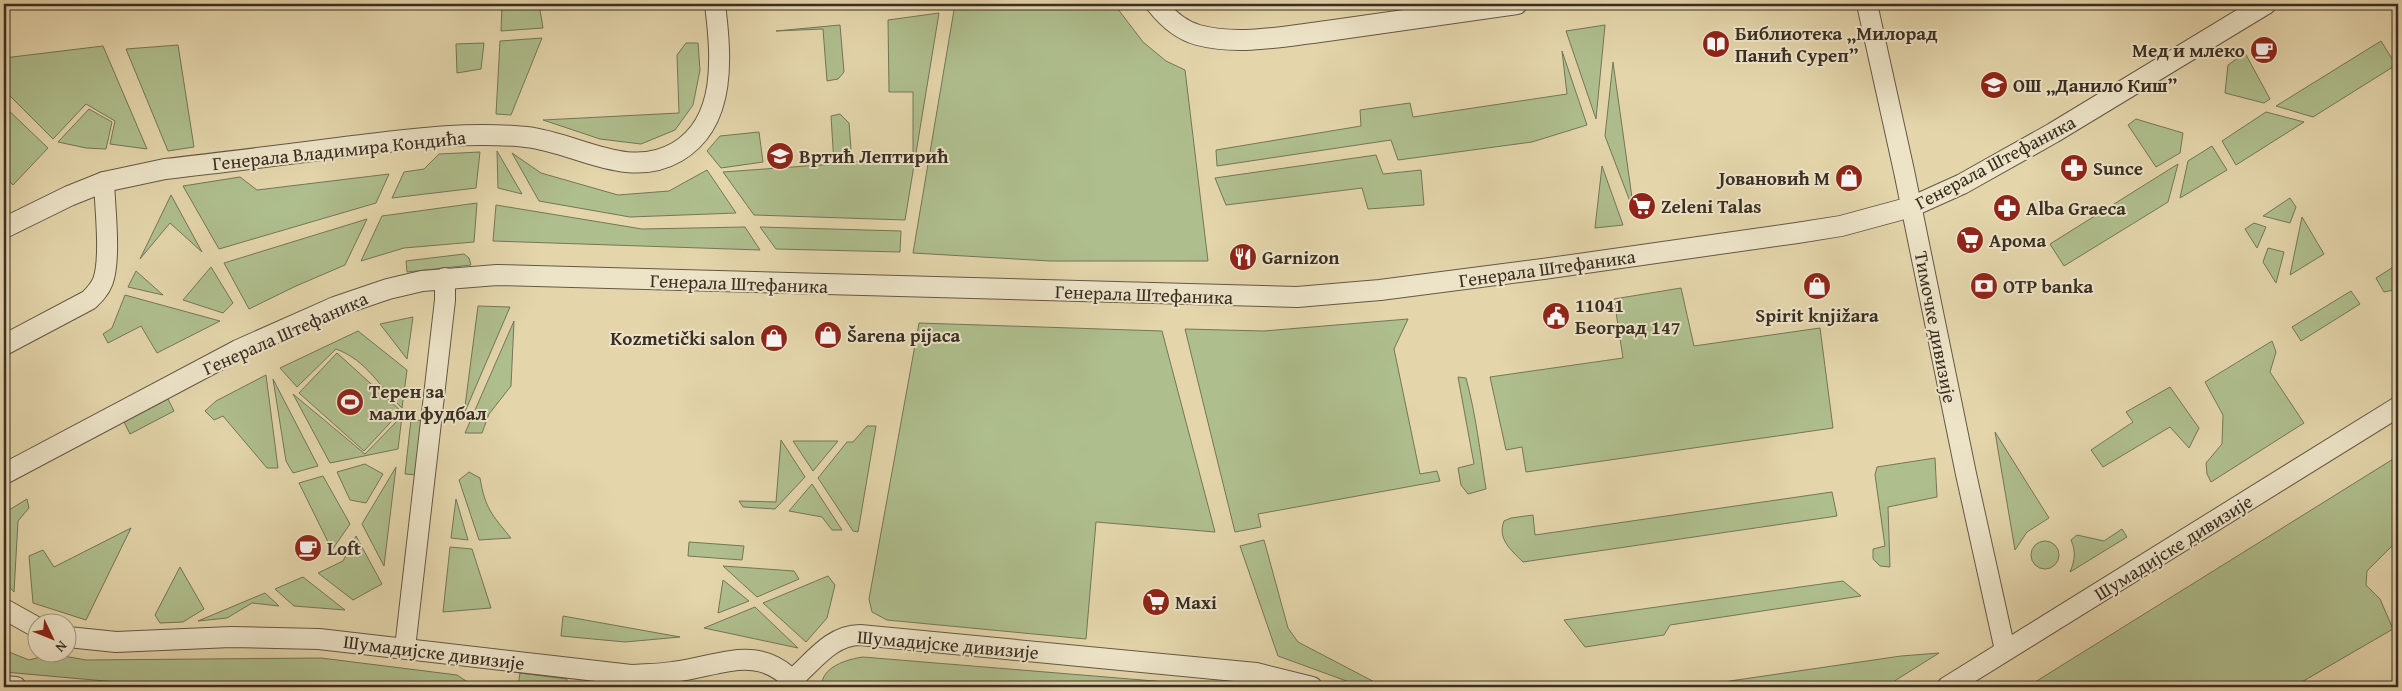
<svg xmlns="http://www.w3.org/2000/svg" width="2402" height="691" viewBox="0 0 2402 691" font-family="'Gentium Book Plus',serif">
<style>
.green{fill:#afbe8d;stroke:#747658}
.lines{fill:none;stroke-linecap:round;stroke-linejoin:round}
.minor-casing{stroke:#645845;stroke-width:22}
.minor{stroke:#ede4c8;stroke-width:20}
.labels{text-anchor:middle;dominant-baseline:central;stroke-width:4;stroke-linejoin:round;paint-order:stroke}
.poi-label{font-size:19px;font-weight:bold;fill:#3a2e23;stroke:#ede4c8;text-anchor:start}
.street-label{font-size:19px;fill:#3a2e23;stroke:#ede4c8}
</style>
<rect width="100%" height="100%" fill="#e4d5ab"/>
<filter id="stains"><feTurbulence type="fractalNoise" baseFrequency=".004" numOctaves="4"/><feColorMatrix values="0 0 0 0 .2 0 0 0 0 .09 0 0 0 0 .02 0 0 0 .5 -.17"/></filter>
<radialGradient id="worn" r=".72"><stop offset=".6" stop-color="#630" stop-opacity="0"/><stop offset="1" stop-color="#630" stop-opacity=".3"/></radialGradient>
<!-- green -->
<g class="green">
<polygon points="502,4 539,4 543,28 501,31"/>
<polygon points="955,4 1114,4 1143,42 1166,61 1185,70 1208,261 1050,261 913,253"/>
<polygon points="939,13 905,220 754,215 723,172 834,164 831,116 840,114 849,123 852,162 913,158 913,92 889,92 888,20"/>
<polygon points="840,25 844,72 838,79 827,81 823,29 776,31"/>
<polygon points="1605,25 1596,119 1566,31"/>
<polygon points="542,38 511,115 496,114 500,41"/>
<polygon points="2381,41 2396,65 2313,117 2276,106"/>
<polygon points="484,43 481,69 457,73 456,44"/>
<polygon points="686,43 698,43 700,70 693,105 675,130 641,144 600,139 543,120 679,113 677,55"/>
<polygon points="178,45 194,147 168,151 126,49"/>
<polygon points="103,46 147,149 110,144 115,121 86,104 53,139 4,90 4,58"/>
<polygon points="1562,51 1587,125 1532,142 1398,160 1391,140 1217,166 1216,150 1361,126 1360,110 1410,103 1413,117 1567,94"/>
<polygon points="2245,53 2270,99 2264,103 2225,93 2228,65"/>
<polygon points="1613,62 1634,212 1605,136"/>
<polygon points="4,106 48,148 13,185 4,176"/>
<polygon points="89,109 112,122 106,149 86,148 58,142"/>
<polygon points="2266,112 2304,122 2236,165 2222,141"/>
<polygon points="2136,119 2183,133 2180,153 2156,167 2128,125"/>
<polygon points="759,132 763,162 721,168 707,151 720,136"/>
<polygon points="2212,146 2227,170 2180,198 2188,161"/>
<polygon points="497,151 522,194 498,188"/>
<polygon points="480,152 476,188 392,198 404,172 424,169 439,154"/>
<polygon points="512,153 541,173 618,195 669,191 707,170 736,213 630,217 539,201"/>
<polygon points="1376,155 1383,174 1421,170 1424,205 1368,209 1362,188 1226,205 1215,178"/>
<polygon points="2178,164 2168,202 2064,266 2050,244"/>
<polygon points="1602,166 1623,225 1595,228"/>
<polygon points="389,174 376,203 219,249 183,186 240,177 257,190"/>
<polygon points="171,195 202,252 170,223 140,259"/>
<polygon points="2290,198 2296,207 2290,223 2263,216"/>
<polygon points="477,203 474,242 404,248 361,261 382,216"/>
<polygon points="496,205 642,229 745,227 760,250 493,241"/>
<polygon points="2302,217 2324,254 2290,275"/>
<polygon points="367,219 345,265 296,286 249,309 224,263"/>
<polygon points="2254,223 2266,227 2257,248 2245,229"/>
<polygon points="760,227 901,231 900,252 776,249"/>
<polygon points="2268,248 2284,252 2276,283 2263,262"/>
<polygon points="464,254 469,258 471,265 407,272 406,261"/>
<polygon points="2398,264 2398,289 2384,292 2376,278"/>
<polygon points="211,267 233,303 223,313 183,300"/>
<polygon points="136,271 163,295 128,287"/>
<polygon points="1681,288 1694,346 1820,328 1833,428 1526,472 1522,447 1506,450 1490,377 1623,358 1614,299"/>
<polygon points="2351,291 2360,304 2301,341 2292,327"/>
<polygon points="125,295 220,321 157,353 141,326 108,343 103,334 112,328"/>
<polygon points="478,306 510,307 464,414"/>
<polygon points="413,317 407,359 380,324"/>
<polygon points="1408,319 1394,349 1420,474 1437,471 1440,481 1258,514 1261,527 1235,532 1185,329 1264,331"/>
<polygon points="514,321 511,386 489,414 482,433 465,433"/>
<polygon points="919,323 1162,331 1215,532 1096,522 1086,639 887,620 872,612 869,599"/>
<path d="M358,331l49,39 -5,38c-23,-21 -34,-47 -66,-59l-39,38 -17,-19z"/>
<polygon points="2272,341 2276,352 2270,372 2304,423 2211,482 2207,474 2206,463 2222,444 2223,415 2205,382"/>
<polygon points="337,353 401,411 364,451 299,393"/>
<polygon points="266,375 278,468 267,468 223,416 214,420 205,411 216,401"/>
<path d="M1458,377l8,1c10,37 14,74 20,111l-18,5 -7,-9 -3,-17 16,-4z"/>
<polygon points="273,379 318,466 293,473 286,461"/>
<polygon points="2170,387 2199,428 2189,448 2170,427 2103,467 2091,450 2133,422 2126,412"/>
<polygon points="293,394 365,454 402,416 398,449 330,463"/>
<polygon points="168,399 174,411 130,434 124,422"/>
<polygon points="411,419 423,421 417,475 405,474"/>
<polygon points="867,426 876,426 858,532 853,531 818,478 847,442 853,442"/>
<polygon points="1995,432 2049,518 2027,532 2015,550"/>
<polygon points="781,440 805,477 775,509 743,507 739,501 776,502"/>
<polygon points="793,441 838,441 813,471"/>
<polygon points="2398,456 2398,540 2367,571 2366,585 2380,599 2393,629 2293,687 2027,687"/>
<polygon points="1935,458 1937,497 1888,507 1890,567 1880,566 1873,559 1873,549 1885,546 1875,475 1877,467"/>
<polygon points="365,464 383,474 366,503 350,500 337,472"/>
<polygon points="396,467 384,566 362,524"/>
<path d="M469,472l11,6c5,30 12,37 31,60l-32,2 -20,-60z"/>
<polygon points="323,476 350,524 332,550 299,483"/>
<polygon points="812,484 842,530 832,530 822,517 789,511"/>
<path d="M1832,492l5,24 -314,46c-12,-12 -26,-23 -19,-41l7,-3 22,-3 2,20z"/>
<polygon points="27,499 29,508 18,521 14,592 4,581 4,513"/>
<polygon points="456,499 468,540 451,538"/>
<polygon points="131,528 86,620 33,603 29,556 43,550 54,567"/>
<path d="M2122,529l5,8 -57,35c5,-12 6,-20 1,-32l6,-5 27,6z"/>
<polygon points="356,536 382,584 353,600 318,573 343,561"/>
<polygon points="1264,540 1288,628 1298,642 1384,687 1363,687 1278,656 1240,546"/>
<circle cx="2045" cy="555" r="14"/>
<polygon points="689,542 744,546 742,560 688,556"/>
<polygon points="450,547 472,549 491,608 443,612"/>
<polygon points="723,566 794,571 799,579 757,597"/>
<polygon points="180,567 204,609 183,622 160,623 155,615"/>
<polygon points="828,576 835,585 827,618 806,642 763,603"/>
<polygon points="303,577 345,610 294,606 275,589"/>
<polygon points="723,580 749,601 718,613"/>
<polygon points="1843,581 1861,596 1670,625 1664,635 1585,647 1564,620"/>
<polygon points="265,593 279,606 252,603 227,618 198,621"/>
<polygon points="755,607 798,648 704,628"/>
<polygon points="563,616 680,637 625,642 561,636"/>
<polygon points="4,650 29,660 52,654 86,660 321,658 457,675 475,687 172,687 4,672"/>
<polygon points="1939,653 1885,687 1689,687 1901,656"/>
<path d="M863,657l364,30h-405c-2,-20 26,-28 41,-30z"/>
<polygon points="520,673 567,679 567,687 518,686"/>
</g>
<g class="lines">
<!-- minor casing -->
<g class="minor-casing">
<g id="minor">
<path d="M1156,4c11,14 24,26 42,31 41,11 88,1 129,-4 64,-9 127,-18 190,-27"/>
<polyline points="1867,4 1904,171 1966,474 2005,650"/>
<path d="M4,228l65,-32 35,-14 61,-13c63,-7 125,-15 188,-23 58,-7 115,-15 173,-9 50,5 101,44 151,15 51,-30 44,-98 38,-148"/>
<path d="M4,345l85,-45c6,-6 11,-11 14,-19 8,-23 2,-73 1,-99"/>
<polyline points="4,474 238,350 335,307 388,289 422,281 497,275 1297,297 1380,290 1543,269 1797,233 1841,226 1911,207 1962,184 2053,133 2266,4"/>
<polyline points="4,609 38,628"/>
<path d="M68,637l48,5 115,-5 88,2 312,36c14,-1 29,-1 42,-3 48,-6 88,-31 125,15"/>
<polyline points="405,648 445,300 445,278"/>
<path d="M792,680c21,-18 39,-45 68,-45l396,38 56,14"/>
<polyline points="4,686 16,687"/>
<polyline points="1947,687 2398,407"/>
</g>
</g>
<!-- minor -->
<use href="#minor" class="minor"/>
</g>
<!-- icons -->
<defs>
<g id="library-disc" transform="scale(1.4375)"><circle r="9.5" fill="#8f2418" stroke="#ede4c8"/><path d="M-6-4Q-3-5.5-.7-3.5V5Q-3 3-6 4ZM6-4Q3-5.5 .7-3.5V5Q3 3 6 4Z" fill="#fff"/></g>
<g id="cafe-disc" transform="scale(1.4375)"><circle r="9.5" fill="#8f2418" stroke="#ede4c8"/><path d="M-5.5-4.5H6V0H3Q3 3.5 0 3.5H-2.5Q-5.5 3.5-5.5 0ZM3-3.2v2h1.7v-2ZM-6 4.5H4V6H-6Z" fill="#fff"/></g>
<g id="school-disc" transform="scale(1.4375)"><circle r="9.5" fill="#8f2418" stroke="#ede4c8"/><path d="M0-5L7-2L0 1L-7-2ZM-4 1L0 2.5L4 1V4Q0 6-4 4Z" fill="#fff"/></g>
<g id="pharmacy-disc" transform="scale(1.4375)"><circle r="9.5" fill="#8f2418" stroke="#ede4c8"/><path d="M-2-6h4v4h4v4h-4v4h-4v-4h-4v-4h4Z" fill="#fff"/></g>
<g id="shop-disc" transform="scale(1.4375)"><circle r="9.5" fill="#8f2418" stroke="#ede4c8"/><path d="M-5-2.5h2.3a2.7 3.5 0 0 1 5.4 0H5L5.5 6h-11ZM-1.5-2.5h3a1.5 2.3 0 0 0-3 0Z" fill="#fff"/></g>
<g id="supermarket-disc" transform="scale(1.4375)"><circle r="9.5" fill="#8f2418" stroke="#ede4c8"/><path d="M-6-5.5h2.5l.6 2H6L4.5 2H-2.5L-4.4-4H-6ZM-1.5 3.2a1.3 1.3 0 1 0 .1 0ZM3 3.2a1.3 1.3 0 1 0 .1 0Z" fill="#fff"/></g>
<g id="restaurant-disc" transform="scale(1.4375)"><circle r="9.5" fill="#8f2418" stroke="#ede4c8"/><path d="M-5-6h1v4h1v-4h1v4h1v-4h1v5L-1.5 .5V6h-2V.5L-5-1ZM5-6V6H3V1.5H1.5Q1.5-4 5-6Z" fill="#fff"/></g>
<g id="bank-disc" transform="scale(1.4375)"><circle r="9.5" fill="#8f2418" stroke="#ede4c8"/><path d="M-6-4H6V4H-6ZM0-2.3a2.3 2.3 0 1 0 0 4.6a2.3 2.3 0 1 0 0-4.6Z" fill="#fff"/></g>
<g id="civic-disc" transform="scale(1.4375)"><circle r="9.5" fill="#8f2418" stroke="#ede4c8"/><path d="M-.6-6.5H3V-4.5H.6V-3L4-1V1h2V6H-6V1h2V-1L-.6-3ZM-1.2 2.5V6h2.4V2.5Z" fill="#fff"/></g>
<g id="stadium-disc" transform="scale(1.4375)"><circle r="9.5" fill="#8f2418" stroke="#ede4c8"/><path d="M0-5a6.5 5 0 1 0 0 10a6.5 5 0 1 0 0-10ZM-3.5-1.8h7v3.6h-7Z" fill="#fff"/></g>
</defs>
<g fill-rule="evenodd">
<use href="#library-disc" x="1716" y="44"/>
<use href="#cafe-disc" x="2264" y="50"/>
<use href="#school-disc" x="1994" y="85"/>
<use href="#school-disc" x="780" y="156"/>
<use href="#pharmacy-disc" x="2074" y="168"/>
<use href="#shop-disc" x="1849" y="178"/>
<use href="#supermarket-disc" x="1642" y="206"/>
<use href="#pharmacy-disc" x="2007" y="208"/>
<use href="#supermarket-disc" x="1970" y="240"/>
<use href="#restaurant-disc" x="1243" y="257"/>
<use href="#shop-disc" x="1817" y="286"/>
<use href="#bank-disc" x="1984" y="286"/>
<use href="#civic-disc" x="1556" y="316"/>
<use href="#shop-disc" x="828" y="335"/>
<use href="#shop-disc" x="774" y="338"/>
<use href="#stadium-disc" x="350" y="402"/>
<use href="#cafe-disc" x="308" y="548"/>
<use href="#supermarket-disc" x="1156" y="602"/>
</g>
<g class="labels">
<!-- poi labels -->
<g class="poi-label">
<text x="1735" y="33">Библиотека „Милорад<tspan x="1735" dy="22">Панић Суреп”</tspan></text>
<text x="2245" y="50" text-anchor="end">Мед и млеко</text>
<text x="2013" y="85">ОШ „Данило Киш”</text>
<text x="799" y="156">Вртић Лептирић</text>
<text x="2093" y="168">Sunce</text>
<text x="1830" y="178" text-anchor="end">Јовановић М</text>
<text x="1661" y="206">Zeleni Talas</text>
<text x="2026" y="208">Alba Graeca</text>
<text x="1989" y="240">Арома</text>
<text x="1262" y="257">Garnizon</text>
<text x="2003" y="286">OTP banka</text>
<text x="1575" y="305">11041<tspan x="1575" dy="22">Београд 147</tspan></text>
<text x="1817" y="315" text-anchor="middle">Spirit knjižara</text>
<text x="847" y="335">Šarena pijaca</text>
<text x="755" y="338" text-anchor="end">Kozmetički salon</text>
<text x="369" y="391">Терен за<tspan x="369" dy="22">мали фудбал</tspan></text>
<text x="327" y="548">Loft</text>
<text x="1175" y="602">Maxi</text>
</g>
<!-- street labels -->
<g class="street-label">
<text transform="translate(339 150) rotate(-6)">Генерала Владимира Кондића</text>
<text transform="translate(1995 162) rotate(-28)">Генерала Штефаника</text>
<text transform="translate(1547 268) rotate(-8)">Генерала Штефаника</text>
<text transform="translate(739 283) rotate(2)">Генерала Штефаника</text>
<text transform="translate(1144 294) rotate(2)">Генерала Штефаника</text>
<text transform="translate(1936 327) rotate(79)">Тимочке дивизије</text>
<text transform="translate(285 333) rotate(-24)">Генерала Штефаника</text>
<text transform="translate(2173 547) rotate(-32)">Шумадијске дивизије</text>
<text transform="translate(948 644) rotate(5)">Шумадијске дивизије</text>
<text transform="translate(434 652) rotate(7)">Шумадијске дивизије</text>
</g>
</g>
<!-- margin -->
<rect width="2402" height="691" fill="none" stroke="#e4d5ab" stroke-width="20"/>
<rect x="5" y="5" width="2392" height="681" fill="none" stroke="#3a2e23" stroke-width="2.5"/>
<rect x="10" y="10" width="2382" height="671" fill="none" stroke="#3a2e23"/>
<!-- north arrow -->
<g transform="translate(52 638) rotate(133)"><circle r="24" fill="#ede4c8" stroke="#a59b86"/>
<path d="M0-4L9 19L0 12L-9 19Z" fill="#8f2418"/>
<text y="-8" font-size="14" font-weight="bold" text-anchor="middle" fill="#3a2e23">N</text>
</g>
<rect width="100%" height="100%" filter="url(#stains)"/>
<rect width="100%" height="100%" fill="url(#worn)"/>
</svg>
